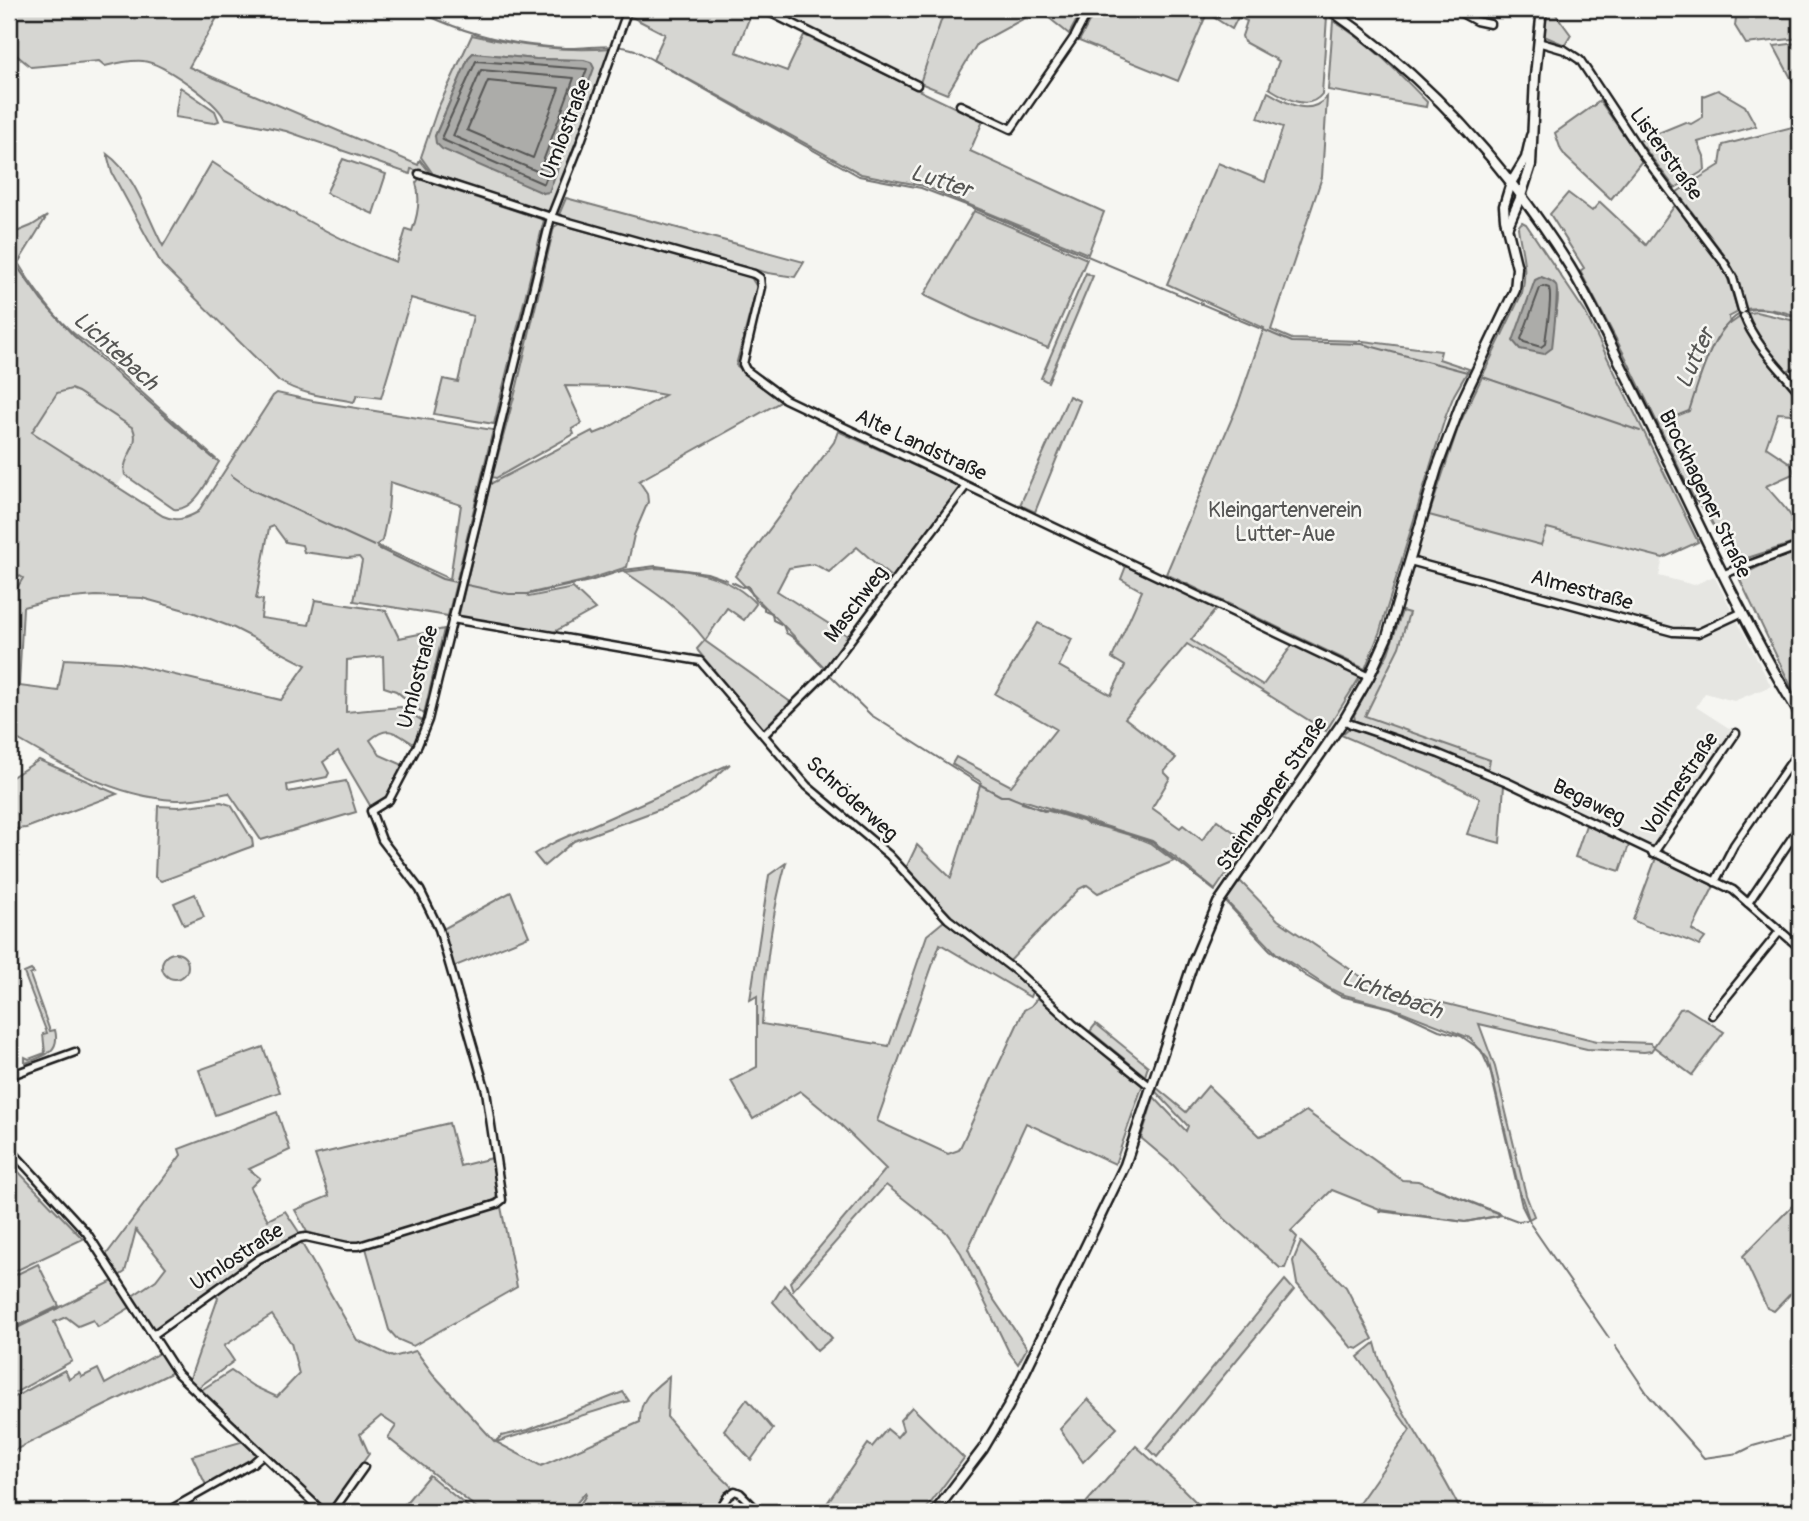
<svg xmlns="http://www.w3.org/2000/svg" width="1809" height="1521" viewBox="0 0 1809 1521" font-family="Pangolin,sans-serif">
<style>
.built{fill:#e6e6e2}
.green{fill:#d6d6d2;stroke:#797977;stroke-width:2;fill-rule:evenodd}
.water{fill:#acaca9;stroke:#727271;stroke-width:2}
.lines{fill:none;stroke-linecap:round;stroke-linejoin:round}
.shore{stroke:#565654;stroke-width:2}
.stream{stroke:#727271;stroke-width:2}
.minor-casing{stroke:#1c1c1c;stroke-width:11}
.major-casing{stroke:#1c1c1c;stroke-width:13}
.minor{stroke:#f6f6f2;stroke-width:6}
.major{stroke:#f6f6f2;stroke-width:8}
.labels{text-anchor:middle;dominant-baseline:central;stroke-width:5;stroke-linejoin:round;paint-order:stroke}
.street-label{font-size:21px;fill:#1c1c1c;stroke:#f6f6f2}
.park-label{font-size:21px;fill:#545453;stroke:#f6f6f2}
.water-label{font-size:23px;font-style:italic;fill:#565654;stroke:#f6f6f2}
</style>
<rect width="100%" height="100%" fill="#f6f6f2"/>
<filter id="ink" filterUnits="userSpaceOnUse"><feTurbulence type="fractalNoise" baseFrequency=".0143" numOctaves="2"/><feDisplacementMap in="SourceGraphic" scale="14" xChannelSelector="R" yChannelSelector="G"/><feConvolveMatrix kernelMatrix="1 2 1 2 8 2 1 2 1" color-interpolation-filters="sRGB"/></filter>
<g filter="url(#ink)">
<!-- built -->
<g class="built">
<polygon points="765,9 945,9 920,83"/>
<polygon points="64,389 71,389 78,392 134,428 136,440 124,464 125,475 117,486 32,432 57,393"/>
<polygon points="1429,515 1541,545 1547,528 1663,558 1659,576 1694,585 1714,576 1771,686 1734,701 1705,693 1696,707 1732,730 1653,846 1648,847 1488,769 1490,760 1365,717 1399,647 1409,613 1402,611"/>
</g>
<!-- green -->
<g class="green">
<path d="M9,9h213l-33,58 229,98 2,-5 9,11 -1,2 -17,-4 -1,5 -124,-43 -62,-13c-8,-17 -61,-55 -81,-57 -13,-1 -26,2 -38,5l-6,-5 -68,6 -22,-18z"/>
<polygon points="632,9 747,9 752,11 736,52 787,71 804,35 983,121 970,151 1104,212 1088,254 924,186 861,174 653,60 665,34 628,15"/>
<polygon points="945,9 1033,9 1025,18 977,44 947,94 920,83"/>
<polygon points="1038,9 1083,9 1069,34"/>
<path d="M1096,9h220l11,7 -5,78c-14,18 -37,4 -53,-6l10,-27 -35,-19 -2,-6 5,-15 -9,-4 -6,12 -25,-16 -29,68 -99,-40z"/>
<polygon points="1547,9 1552,9 1571,35 1565,45 1544,36"/>
<polygon points="1737,9 1800,9 1800,38 1746,44 1735,26"/>
<path d="M1333,21c36,21 65,51 94,81l-1,5 -98,-17z"/>
<path d="M472,35c46,11 91,17 139,13l-62,165 -116,-39 -12,-17 16,-47zM473,53l63,6 48,1 -41,133 -108,-57 34,-79z"/>
<polygon points="1797,43 1800,49 1800,95 1774,46"/>
<polygon points="180,87 215,111 219,121 213,123 175,117"/>
<polygon points="1718,90 1745,106 1756,126 1698,142 1704,156 1705,170 1675,188 1639,141 1685,122 1691,124 1703,117 1703,96"/>
<path d="M1268,92c20,12 41,25 59,5l-5,80 -51,153 21,9 71,2 78,10 -2,8 30,10 -15,26 -9,23 -65,213 -15,38 -199,-95 72,-170 26,-76 -97,-44 51,-121 47,19 18,-55 -25,-9z"/>
<polygon points="1600,101 1642,161 1611,199 1566,157 1561,150 1555,133"/>
<path d="M1800,125v192c-17,-6 -36,-11 -55,-8l-9,-32 -8,-17 -51,-68 43,-27 3,-20z"/>
<path d="M107,154c28,20 40,62 56,92l49,-84c58,38 118,76 184,100l10,-33 6,2c6,-16 9,-32 4,-48l3,-4 125,41 -50,204 -60,-10 9,-35 15,3 15,-66 -62,-18 -30,100 -24,-3 -3,7c-26,-5 -52,-7 -75,-21l-117,-116 -50,-92z"/>
<polygon points="343,159 386,174 373,214 326,193"/>
<path d="M1568,193l24,18 8,-9 46,43 30,-41 48,62 14,46 -9,5 1,7 10,-7 17,27 43,54v20l-9,-4 -13,-1 -12,34 24,16 5,10 -29,13c12,15 34,34 34,55l-62,20 -10,-4c-9,-20 -17,-43 -34,-58l-68,-141 -46,-87 4,-3 -34,-54z"/>
<polygon points="566,198 804,262 795,277 768,273 558,217"/>
<polygon points="974,211 1087,259 1048,348 972,318 924,295"/>
<path d="M47,216l-29,47c16,26 42,64 69,80l132,119c-10,15 -24,50 -45,47l-49,-34c-4,-18 16,-28 8,-47l-55,-36 -7,-3 -14,4 -25,39 131,84c13,6 22,3 35,-4l75,-116 4,-3 36,8 180,29 -45,186 -94,-15 8,-40 -3,-4 -12,1 -43,-6 -2,-7 -16,-3 -12,-16 -5,2 -13,71 7,1 -2,18 48,7 6,-25 71,11 13,27 45,-9 -20,85 -28,-23 -12,-4 -1,-31 -36,4 -1,52 55,-5 23,15 -10,22c-19,-11 -25,-20 -44,-4l10,15 23,10 -14,30 -18,12 -33,-56 -15,11 6,11 -2,4 -40,8 1,7 58,-11 10,31 -95,28 -32,-47c-17,3 -37,8 -54,7 -60,-3 -116,-36 -166,-66v-133l14,-23 -14,-9v-334l22,-9zM390,482l71,23 -11,74 -74,-34 6,-4 6,-29zM96,596l46,2 50,14 42,16 72,37 -25,35 -161,-38 -56,-3 -6,32 -39,-5 4,-79 27,-7z"/>
<path d="M1522,222l4,2 59,88 113,230 -35,16 -116,-30 -6,17 -112,-30 30,-90 63,-132c6,-27 -1,-41 -4,-66zM1541,277c31,12 10,36 11,63z"/>
<polygon points="559,224 750,276 757,287 736,365 782,401 639,481 647,493 648,502 634,535 627,567 584,581 527,594 529,597 573,588 595,609 552,633 458,618 490,484 592,431 594,434 604,430 665,395 619,387 565,386 582,423 572,429 574,434 496,478 492,477 517,386 554,227"/>
<polygon points="1086,273 1093,276 1048,382 1041,378"/>
<path d="M1756,312l44,10v44l-14,5c-15,-18 -32,-35 -41,-57z"/>
<polygon points="1069,396 1080,401 1035,512 1020,505"/>
<polygon points="838,431 962,487 892,578 857,547 829,572 814,564 789,568 777,591 848,636 826,669 735,576 834,442"/>
<polygon points="1800,552 1800,705 1740,580 1742,575 1772,560"/>
<polygon points="1126,566 1217,608 1191,640 1263,685 1293,644 1355,672 1360,677 1326,731 1187,644 1125,718 1176,758 1164,772 1170,778 1152,808 1180,828 1183,825 1202,840 1217,820 1248,842 1215,890 1176,858 1152,841 1023,800 1022,803 1133,836 1150,843 1174,861 1098,893 1087,885 1079,889 1008,963 952,918 906,868 917,845 951,878 981,782 952,764 956,757 1011,786 1056,729 995,694 1038,623 1072,639 1059,666 1111,695 1125,666 1112,658 1142,591 1121,579"/>
<path d="M656,568c38,2 73,7 100,36l-12,16 -17,-12 -22,33 87,62 -26,25h-4l-64,-77 -1,-2 8,-9c-24,-31 -49,-47 -80,-68z"/>
<polygon points="1402,611 1409,613 1399,647 1365,716 1490,760 1488,769 1355,721 1354,715 1388,653"/>
<polygon points="1348,729 1353,729 1425,753 1504,785 1500,843 1467,834 1480,798 1435,775 1341,735"/>
<polygon points="39,760 117,794 26,828 16,829 9,845 9,779"/>
<polygon points="730,764 699,792 685,800 574,841 544,866 534,854 557,841"/>
<path d="M221,802l10,3 21,34 1,7c-31,11 -60,24 -92,35l-6,-4 3,-71 20,1z"/>
<polygon points="1586,825 1629,845 1620,871 1575,857"/>
<path d="M1656,858l58,28 -22,44 13,8 -6,8c-20,-12 -45,-14 -66,-26z"/>
<path d="M786,863c-15,52 -21,107 -24,161l127,22 38,-111 17,-14 72,55 16,16 -2,5 -90,-53 -63,177 71,33 11,-4 65,-140 7,-4 7,-9 105,87 -28,80 -89,-41 -58,126 22,45 37,54 -9,16 -9,-12 -48,-99 -15,-21 -60,-47 -93,105 -3,-8 96,-113 -47,-46 -39,-32 -47,28 -22,-38 26,-14v-71l-7,4 19,-125z"/>
<polygon points="1240,881 1278,920 1360,976 1411,995 1597,1041 1650,1043 1654,1046 1680,1009 1686,1008 1724,1032 1692,1075 1654,1047 1651,1051 1644,1052 1587,1049 1479,1024 1495,1067 1526,1195 1534,1216 1529,1219 1519,1189 1488,1059 1470,1038 1393,1008 1341,994 1329,988 1276,953 1226,901"/>
<polygon points="511,892 529,936 453,967 442,932 443,929"/>
<polygon points="195,894 204,917 184,925 174,903"/>
<circle cx="175" cy="966" r="13"/>
<path d="M31,970l3,3 -4,2 20,56 5,-1c6,23 -13,27 -30,33v-6l4,2 16,-6 -2,-19 4,-1 -23,-60z"/>
<polygon points="1096,1024 1148,1066 1145,1076 1090,1031"/>
<polygon points="263,1047 280,1092 215,1115 199,1070"/>
<polygon points="1208,1086 1260,1136 1282,1127 1306,1111 1402,1180 1418,1181 1499,1213 1498,1216 1465,1222 1382,1210 1332,1190 1291,1231 1297,1237 1285,1268 1280,1268 1225,1219 1173,1165 1141,1138 1154,1097 1186,1131 1188,1126 1156,1092 1157,1088 1186,1112"/>
<polygon points="277,1112 290,1150 249,1169 260,1178 250,1188 268,1220 285,1211 301,1235 260,1256 154,1332 131,1297 156,1280 166,1267 136,1230 125,1272 119,1276 106,1255 181,1155 179,1149"/>
<polygon points="449,1123 460,1166 492,1158 498,1192 495,1200 364,1242 342,1242 307,1232 295,1210 329,1196 315,1155"/>
<polygon points="14,1167 83,1239 9,1274 9,1170"/>
<polygon points="1800,1198 1800,1284 1774,1311 1767,1308 1743,1256"/>
<polygon points="499,1206 501,1207 517,1287 413,1346 397,1339 389,1330 366,1248"/>
<path d="M301,1242l56,98 36,17 23,-6 17,23 62,68 6,-6 27,-6 95,-38 6,9 -133,41 45,24 99,-44c-1,-23 12,-32 29,-46l-2,41 32,38 34,33 -8,9 13,15h-98l-10,-7 -6,7h-49l11,-17 -1,-2 -16,19h-93l3,-2 -91,-72 8,-12 -15,-10 -21,18 9,20 -42,58 -126,-119 2,-4 28,-18 22,15 24,11 22,-23 -8,-31 -19,-28 -48,31 10,15 -35,26 -5,-1 -5,-5 29,-83 -4,-4 49,-34z"/>
<polygon points="1301,1242 1346,1287 1373,1339 1358,1349 1351,1347 1297,1284 1293,1261"/>
<polygon points="38,1264 59,1306 9,1330 9,1278"/>
<polygon points="1285,1280 1294,1290 1157,1457 1147,1447"/>
<polygon points="113,1281 131,1307 98,1327 93,1320 78,1326 66,1317 54,1322 72,1361 9,1396 9,1332"/>
<polygon points="784,1285 832,1338 817,1351 773,1302"/>
<path d="M1375,1343c15,63 60,111 86,169h-108l57,-82 -52,-73z"/>
<polygon points="161,1352 173,1372 9,1453 9,1400 65,1370 69,1379 79,1373 82,1377 98,1369 105,1384"/>
<polygon points="747,1399 773,1429 751,1460 724,1430"/>
<polygon points="1088,1399 1117,1428 1083,1462 1060,1429"/>
<polygon points="912,1407 964,1458 924,1512 821,1512 868,1444 872,1447 887,1429 897,1437 903,1430 900,1420"/>
<polygon points="244,1441 257,1454 251,1462 207,1487 192,1456"/>
<polygon points="1136,1446 1175,1481 1206,1512 1026,1512 1032,1504 1086,1503"/>
<polygon points="429,1475 474,1512 398,1512"/>
</g>
<!-- water -->
<g class="water">
<polygon points="473,53 536,59 584,60 591,62 594,68 549,192 543,193 442,149 436,143 435,136 469,57"/>
<path d="M1541,277c5,2 11,3 15,8 3,5 -3,53 -4,63l-8,6 -24,-5 -7,-8 22,-61z"/>
</g>
<g class="lines">
<!-- shore -->
<g class="shore">
<polygon points="476,61 587,69 544,184 443,140 442,136"/>
<polygon points="481,70 574,78 539,172 453,136"/>
<polygon points="488,81 559,88 533,158 467,130"/>
<path d="M1543,286l6,2c4,11 -3,42 -4,56l-4,3 -17,-5 -3,-3 19,-51z"/>
</g>
<!-- stream -->
<g class="stream">
<path d="M415,9c46,24 98,37 151,39 23,1 46,-6 69,2l224,126 62,12 45,17 326,137 70,2 105,28"/>
<polyline points="9,255 41,300 74,336 214,459"/>
<polyline points="1483,377 1640,431"/>
<path d="M1661,422l28,-11c11,-32 27,-102 69,-102 14,0 29,6 42,10"/>
<polyline points="231,475 252,490 374,546"/>
<polyline points="378,548 442,579 455,582"/>
<path d="M732,582l10,5 6,-1 7,14 9,7v3l8,3 1,7 10,5 3,8c14,7 25,23 38,35"/>
<polyline points="467,585 509,594 530,594 590,581 624,570 656,566 707,573 727,580"/>
<polyline points="830,675 871,715 981,785 1001,796 1008,796 1044,811 1049,810 1082,820 1087,824 1110,828 1152,842 1215,891"/>
<polyline points="1225,901 1270,950 1306,976 1340,996 1391,1008 1439,1030 1461,1036 1481,1050 1490,1070 1522,1206 1530,1222"/>
<polyline points="9,1168 15,1165"/>
<polyline points="1435,1188 1502,1215"/>
<polyline points="1379,1211 1465,1222 1502,1215 1518,1221 1528,1220"/>
<polyline points="1531,1225 1609,1338"/>
<polyline points="9,1331 58,1308"/>
<polyline points="1615,1346 1649,1396 1704,1458 1739,1453 1753,1446 1800,1433"/>
<polyline points="1755,1512 1760,1512"/>
</g>
<!-- minor casing -->
<g class="minor-casing">
<g id="minor">
<polyline points="763,9 917,85"/>
<polyline points="1454,9 1476,21 1490,24"/>
<polyline points="1538,42 1565,50 1580,60 1642,154 1725,264 1733,278 1742,310"/>
<polyline points="960,105 1011,129 1075,36 1089,9"/>
<polyline points="419,174 551,217 754,274 760,278 761,287 743,364 746,370 785,399 1369,677"/>
<path d="M1744,316c11,29 37,53 56,77"/>
<polyline points="1410,561 1673,632 1698,633 1743,612"/>
<polyline points="1724,574 1800,546"/>
<polyline points="452,619 700,661 807,786 889,855 948,919 1017,972 1073,1024 1151,1087"/>
<polyline points="1344,720 1351,724 1439,754 1507,782 1733,890 1800,948"/>
<polyline points="764,735 825,674 966,486"/>
<polyline points="1653,854 1736,733"/>
<polyline points="1715,882 1734,845 1800,749"/>
<polyline points="1748,903 1800,826"/>
<polyline points="1712,1015 1780,931"/>
<polyline points="9,1076 75,1052"/>
<polyline points="9,1148 87,1233 178,1374 323,1512"/>
<polyline points="153,1335 259,1259 300,1238 306,1237 347,1246 359,1246 497,1204 502,1200 486,1091 439,929 420,890 382,840 371,811 389,800 418,745 428,720 551,217 580,144 628,9"/>
<polyline points="166,1512 253,1463 262,1455"/>
<polyline points="332,1512 364,1467"/>
<polyline points="717,1512 728,1496 735,1491 740,1493 759,1512"/>
</g>
</g>
<!-- major casing -->
<g class="major-casing">
<g id="major">
<path d="M1329,9c98,68 178,157 241,258 21,35 38,72 56,108 58,114 107,232 174,340"/>
<polyline points="1508,226 1521,196 1531,165 1535,76 1542,9"/>
<polyline points="935,1512 983,1449 1008,1407 1125,1165 1194,960 1218,903 1344,720 1369,677 1387,637 1437,468 1462,401 1515,290 1517,268 1505,219 1504,206 1511,183 1526,158 1531,136"/>
</g>
</g>
<!-- minor -->
<use href="#minor" class="minor"/>
<!-- major -->
<use href="#major" class="major"/>
</g>
</g>
<g class="labels">
<!-- street labels -->
<g class="street-label">
<text transform="translate(566 129) rotate(-69)">Umlostraße</text>
<text transform="translate(1666 154) rotate(54)">Listerstraße</text>
<text transform="translate(921 445) rotate(25)">Alte Landstraße</text>
<text transform="translate(1705 494) rotate(64)">Brockhagener Straße</text>
<text transform="translate(1582 590) rotate(15)">Almestraße</text>
<text transform="translate(856 604) rotate(-53)">Maschweg</text>
<text transform="translate(418 677) rotate(-75)">Umlostraße</text>
<text transform="translate(1680 784) rotate(-56)">Vollmestraße</text>
<text transform="translate(1272 794) rotate(-56)">Steinhagener Straße</text>
<text transform="translate(852 799) rotate(42)">Schröderweg</text>
<text transform="translate(1589 802) rotate(26)">Begaweg</text>
<text transform="translate(237 1257) rotate(-33)">Umlostraße</text>
</g>
<!-- park labels -->
<g class="park-label">
<text x="1285" y="510">Kleingartenverein<tspan x="1285" dy="24">Lutter-Aue</tspan></text>
</g>
<!-- water labels -->
<g class="water-label">
<text transform="translate(941 181) rotate(18)">Lutter</text>
<text transform="translate(116 351) rotate(42)">Lichtebach</text>
<text transform="translate(1695 358) rotate(-66)">Lutter</text>
<text transform="translate(1392 994) rotate(20)">Lichtebach</text>
</g>
</g>
<!-- margin -->
<rect width="1809" height="1521" fill="none" stroke="#f6f6f2" stroke-width="35"/>
<rect x="18" y="18" width="1774" height="1486" fill="none" stroke="#1c1c1c" stroke-width="2.5" filter="url(#ink)"/>
</svg>
